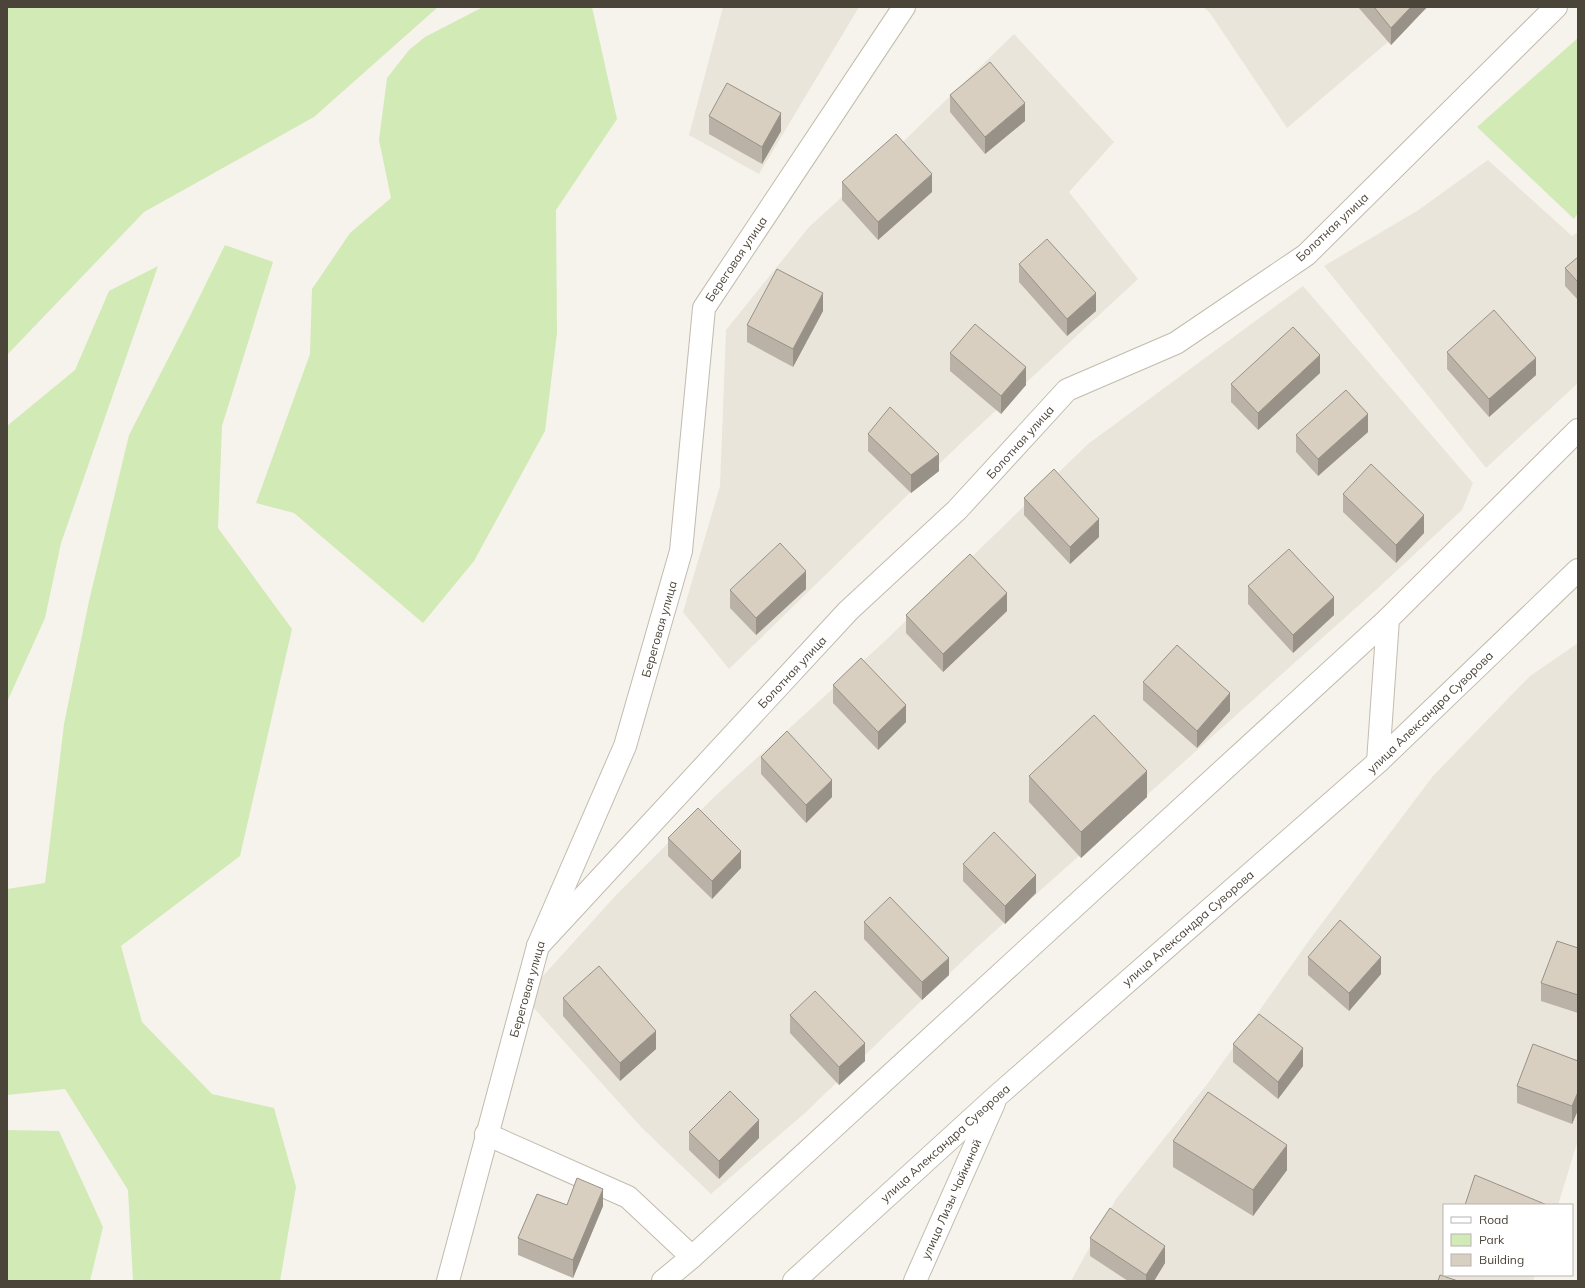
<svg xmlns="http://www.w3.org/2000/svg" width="1585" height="1288" viewBox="0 0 1585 1288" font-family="Mulish,sans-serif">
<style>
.residential{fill:#eae5da}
.green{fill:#d2eab5}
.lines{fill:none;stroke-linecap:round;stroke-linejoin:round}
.minor-casing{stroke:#c2bbae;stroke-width:24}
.minor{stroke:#fff;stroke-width:22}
.wall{fill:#bab2a6}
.shaded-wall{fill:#979187}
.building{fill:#d8cfc1;stroke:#979187}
.labels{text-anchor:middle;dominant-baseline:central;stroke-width:3.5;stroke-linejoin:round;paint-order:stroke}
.street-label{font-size:12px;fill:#4b4439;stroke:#fff}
</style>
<rect width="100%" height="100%" fill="#f6f3ec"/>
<!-- residential -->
<g class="residential">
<polygon points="723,7 859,7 759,174 689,135"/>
<polygon points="1203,7 1429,7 1287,128 1210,13"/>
<polygon points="1014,34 1114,142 1069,192 1138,279 964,440 729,669 683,612 720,486 726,330 809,227 909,136"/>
<polygon points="1488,160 1572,236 1578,232 1578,383 1486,468 1324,266 1417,211"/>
<polygon points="1303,286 1473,483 1462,510 1377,589 975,949 805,1113 711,1194 642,1128 524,997 617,894 714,797 885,641 1088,444"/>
<polygon points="1578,643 1578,1140 1558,1205 1444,1205 1444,1275 1535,1275 1533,1281 1071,1281 1116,1199 1208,1083 1313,935 1433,776 1530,676"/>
</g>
<!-- green -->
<g class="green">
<polygon points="7,7 438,7 314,117 144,212 7,355"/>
<polygon points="483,7 592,7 617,119 556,210 557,333 545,431 474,561 423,623 294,513 256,503 310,354 312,289 350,233 391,198 379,140 387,78 409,50 425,37"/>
<polygon points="1578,38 1578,213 1574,219 1477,127"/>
<polygon points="225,245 273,262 222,426 218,528 292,629 240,856 121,946 142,1022 212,1094 274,1108 296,1187 280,1281 133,1281 128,1190 65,1089 7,1095 7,889 45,883 64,724 89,601 129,435 189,318"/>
<polygon points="158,266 61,543 45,618 7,702 7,426 75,370 109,291"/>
<polygon points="7,1130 59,1131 103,1227 90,1281 7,1281"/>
</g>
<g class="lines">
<!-- minor casing -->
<g class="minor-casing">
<g id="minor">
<polyline points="1378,762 1388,619 1578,430"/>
<polyline points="538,946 848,611 957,510 1067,390 1176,343 1306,255 1556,7"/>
<polyline points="486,1134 628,1197 692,1257"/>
<polyline points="448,1281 538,946 625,746 681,551 704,308 904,7"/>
<polyline points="663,1281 692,1257 1388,619"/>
<polyline points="794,1281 997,1096 1378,762 1578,570"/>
<polyline points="915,1281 994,1103"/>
</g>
</g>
<!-- minor -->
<use href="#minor" class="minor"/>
</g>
<!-- wall -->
<g class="wall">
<polygon points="1358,7 1427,7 1391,45"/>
<polygon points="950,95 1025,121 985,154 950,112"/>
<polygon points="709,116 781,131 762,164 709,134"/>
<polygon points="842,182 932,192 878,240 842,200"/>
<polygon points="1578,257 1578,300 1565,286 1565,268"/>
<polygon points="1019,264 1096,311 1067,336 1019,282"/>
<polygon points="823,311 793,367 747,342 747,325"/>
<polygon points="1447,352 1536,375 1489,417 1447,369"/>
<polygon points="950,353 1026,385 1001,414 950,371"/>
<polygon points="1320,373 1258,430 1231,402 1231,384"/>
<polygon points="1368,432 1318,476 1296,452 1296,435"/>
<polygon points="868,434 939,471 911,493 868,451"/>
<polygon points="1343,494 1424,533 1396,563 1343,512"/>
<polygon points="1024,498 1099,537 1070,564 1024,515"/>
<polygon points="1248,586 1334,615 1293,653 1248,604"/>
<polygon points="806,589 756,635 730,608 730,590"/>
<polygon points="1007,611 943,672 906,633 906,615"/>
<polygon points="1143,682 1230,711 1197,748 1143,700"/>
<polygon points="833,685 906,722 878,750 833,703"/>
<polygon points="761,757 832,797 806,823 761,774"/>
<polygon points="1029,776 1147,797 1081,858 1029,802"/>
<polygon points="668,838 741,868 712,899 668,856"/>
<polygon points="963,864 1036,893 1005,924 963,881"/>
<polygon points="864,922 949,975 922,1000 864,939"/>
<polygon points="1578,948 1578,1013 1541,1001 1541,983"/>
<polygon points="1308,957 1381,974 1349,1011 1308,975"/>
<polygon points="563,998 656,1049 620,1081 563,1016"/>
<polygon points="790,1015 865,1061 839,1085 790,1033"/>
<polygon points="1233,1044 1303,1066 1278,1099 1233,1062"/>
<polygon points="1578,1061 1578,1110 1572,1124 1517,1103 1517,1086"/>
<polygon points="689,1132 759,1138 719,1179 689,1150"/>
<polygon points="1173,1141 1287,1170 1253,1216 1173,1167"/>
<polygon points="567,1205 603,1206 573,1278 518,1255 518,1238"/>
<polygon points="1090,1238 1165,1263 1154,1281 1128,1281 1090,1256"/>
</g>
<!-- shaded-wall -->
<g class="shaded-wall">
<polygon points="1411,7 1427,7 1391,45 1391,28"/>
<polygon points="1025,103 1025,121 985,154 985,137"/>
<polygon points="781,113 781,131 762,164 762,147"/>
<polygon points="932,174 932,192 878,240 878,222"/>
<polygon points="823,293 823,311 793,367 793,349"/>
<polygon points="1096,293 1096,311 1067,336 1067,319"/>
<polygon points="1320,355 1320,373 1258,430 1258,413"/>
<polygon points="1536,358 1536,375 1489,417 1489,399"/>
<polygon points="1026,367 1026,385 1001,414 1001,396"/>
<polygon points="1368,414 1368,432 1318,476 1318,459"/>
<polygon points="939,454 939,471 911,493 911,475"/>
<polygon points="1424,515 1424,533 1396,563 1396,545"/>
<polygon points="1099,519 1099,537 1070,564 1070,547"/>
<polygon points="806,571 806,589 756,635 756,618"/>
<polygon points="1007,593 1007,611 943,672 943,654"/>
<polygon points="1334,597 1334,615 1293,653 1293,635"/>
<polygon points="1230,693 1230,711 1197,748 1197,731"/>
<polygon points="906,705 906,722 878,750 878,732"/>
<polygon points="1147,771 1147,797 1081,858 1081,832"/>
<polygon points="832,780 832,797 806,823 806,805"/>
<polygon points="741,851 741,868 712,899 712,881"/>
<polygon points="1036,875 1036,893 1005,924 1005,906"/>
<polygon points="1381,957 1381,974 1349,1011 1349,993"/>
<polygon points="949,958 949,975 922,1000 922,982"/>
<polygon points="656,1031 656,1049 620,1081 620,1063"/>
<polygon points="865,1043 865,1061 839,1085 839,1067"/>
<polygon points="1303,1048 1303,1066 1278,1099 1278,1082"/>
<polygon points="1578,1092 1578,1110 1572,1124 1572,1106"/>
<polygon points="759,1120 759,1138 719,1179 719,1161"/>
<polygon points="1287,1145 1287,1170 1253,1216 1253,1190"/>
<polygon points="603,1189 603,1206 573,1278 573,1260"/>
<polygon points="1165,1246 1165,1263 1154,1281 1146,1281 1146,1275"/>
</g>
<!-- building -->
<g class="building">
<polygon points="1374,7 1411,7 1391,28"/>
<polygon points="990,62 1025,103 985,137 950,95"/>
<polygon points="727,83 781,113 762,147 709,116"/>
<polygon points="896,134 932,174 878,222 842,182"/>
<polygon points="1047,239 1096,293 1067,319 1019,264"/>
<polygon points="1578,257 1578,282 1565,268"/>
<polygon points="777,269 823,293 793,349 747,325"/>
<polygon points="1494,310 1536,358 1489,399 1447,352"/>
<polygon points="975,324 1026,367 1001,396 950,353"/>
<polygon points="1293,327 1320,355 1258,413 1231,384"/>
<polygon points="1346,390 1368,414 1318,459 1296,435"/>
<polygon points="890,407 939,454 911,475 868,434"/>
<polygon points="1371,464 1424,515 1396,545 1343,494"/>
<polygon points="1054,469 1099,519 1070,547 1024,498"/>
<polygon points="780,543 806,571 756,618 730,590"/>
<polygon points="1289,549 1334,597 1293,635 1248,586"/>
<polygon points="970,554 1007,593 943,654 906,615"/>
<polygon points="1177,645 1230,693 1197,731 1143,682"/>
<polygon points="861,658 906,705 878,732 833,685"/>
<polygon points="1094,715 1147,771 1081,832 1029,776"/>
<polygon points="787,731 832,780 806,805 761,757"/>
<polygon points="698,808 741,851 712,881 668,838"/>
<polygon points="994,832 1036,875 1005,906 963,864"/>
<polygon points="890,897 949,958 922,982 864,922"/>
<polygon points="1340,920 1381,957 1349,993 1308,957"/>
<polygon points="1557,941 1578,948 1578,995 1541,983"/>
<polygon points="599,966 656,1031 620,1063 563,998"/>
<polygon points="815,991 865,1043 839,1067 790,1015"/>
<polygon points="1259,1014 1303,1048 1278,1082 1233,1044"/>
<polygon points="1533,1044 1578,1061 1578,1092 1572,1106 1517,1086"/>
<polygon points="730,1091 759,1120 719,1161 689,1132"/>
<polygon points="1208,1092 1287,1145 1253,1190 1173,1141"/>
<polygon points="1475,1175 1547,1205 1465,1205"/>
<polygon points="577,1178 603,1189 573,1260 518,1238 537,1194 567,1205"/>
<polygon points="1110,1208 1165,1246 1146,1275 1090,1238"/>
<polygon points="1440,1275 1458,1281 1438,1281"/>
</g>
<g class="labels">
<!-- street labels -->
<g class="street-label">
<text transform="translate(1332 227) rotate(-43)">Болотная улица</text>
<text transform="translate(736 259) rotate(-56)">Береговая улица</text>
<text transform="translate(1020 442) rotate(-48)">Болотная улица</text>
<text transform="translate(659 629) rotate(-74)">Береговая улица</text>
<text transform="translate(792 672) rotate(-47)">Болотная улица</text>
<text transform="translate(1430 712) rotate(-44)">улица Александра Суворова</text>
<text transform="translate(1188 928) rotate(-41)">улица Александра Суворова</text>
<text transform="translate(527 989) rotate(-74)">Береговая улица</text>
<text transform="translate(945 1143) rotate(-42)">улица Александра Суворова</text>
<text transform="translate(951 1199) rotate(-66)">улица Лизы Чайкиной</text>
</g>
</g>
<!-- border -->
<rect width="1585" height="1288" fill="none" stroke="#4b4439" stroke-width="16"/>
<!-- legend -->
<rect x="1443" y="1204" width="130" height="72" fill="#ffffff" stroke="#b7b4b0"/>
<rect x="1451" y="1217" width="20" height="6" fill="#ffffff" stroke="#b7b4b0"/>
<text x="1479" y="1224" font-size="12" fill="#4b4439">Road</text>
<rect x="1451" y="1234" width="20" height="12" fill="#d2eab5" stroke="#b7b4b0"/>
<text x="1479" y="1244" font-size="12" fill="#4b4439">Park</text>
<rect x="1451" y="1254" width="20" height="12" fill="#d8cfc1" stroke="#b7b4b0"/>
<text x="1479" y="1264" font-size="12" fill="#4b4439">Building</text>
</svg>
